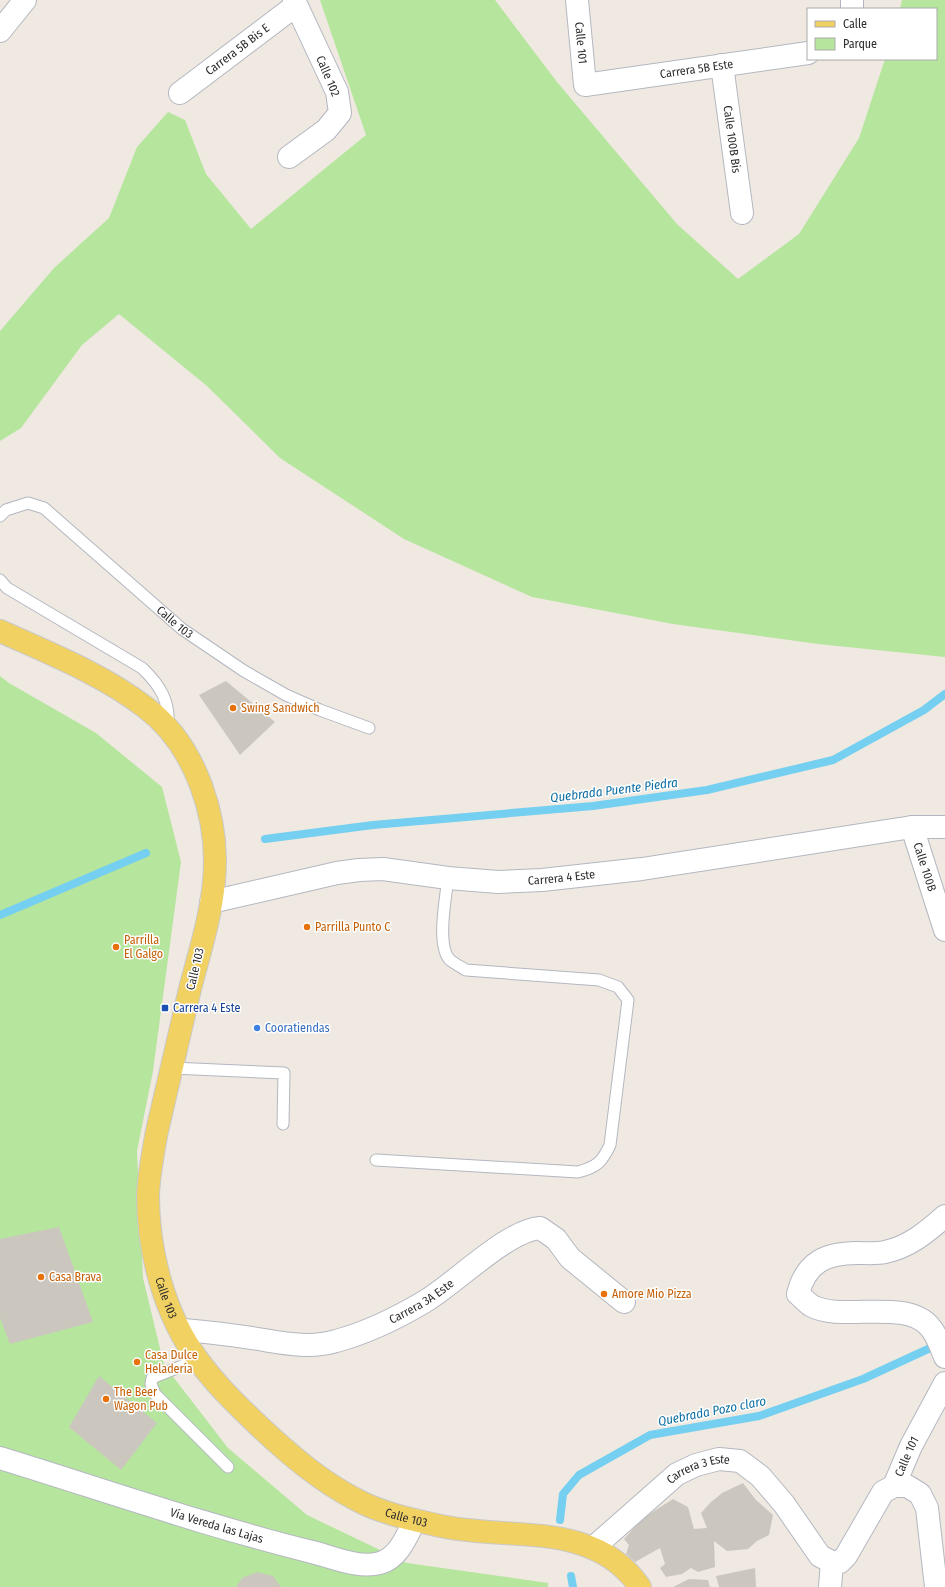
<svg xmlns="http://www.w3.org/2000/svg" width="945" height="1587" viewBox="0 0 945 1587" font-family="'Fira Sans Condensed',sans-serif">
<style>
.green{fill:#b6e59e}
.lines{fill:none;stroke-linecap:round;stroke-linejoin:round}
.stream{stroke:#75cff0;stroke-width:8}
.building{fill:#cbc7bf}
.service-casing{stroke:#b4b7c1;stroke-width:13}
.minor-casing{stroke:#b4b7c1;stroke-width:24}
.tertiary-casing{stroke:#b4b7c1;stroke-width:24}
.primary-casing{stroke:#c9c9c9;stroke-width:24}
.service{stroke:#fff;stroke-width:11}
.minor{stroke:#fff;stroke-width:22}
.tertiary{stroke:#fff;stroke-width:22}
.primary{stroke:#f2d163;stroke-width:22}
.food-dot{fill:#e8710a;stroke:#fff;stroke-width:1.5}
.transit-dot{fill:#1a4fb4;stroke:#fff;stroke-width:1.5}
.shop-dot{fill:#3f7fe0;stroke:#fff;stroke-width:1.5}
.labels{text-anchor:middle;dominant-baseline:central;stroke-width:3;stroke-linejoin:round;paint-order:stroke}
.street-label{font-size:12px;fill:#2e2e2e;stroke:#fff}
.food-label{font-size:12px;fill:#c56008;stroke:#fff;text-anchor:start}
.transit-label{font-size:12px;fill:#164399;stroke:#fff;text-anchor:start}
.shop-label{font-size:12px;fill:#366cbe;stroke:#fff;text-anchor:start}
.water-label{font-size:13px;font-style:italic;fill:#0d6fa3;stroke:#fff}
</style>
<rect width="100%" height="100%" fill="#efe9e1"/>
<!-- green -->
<g class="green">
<polygon points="320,0 495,0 557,82 677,224 738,279 799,234 859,138 885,59 936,59 936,9 900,9 902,0 945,0 945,657 818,644 673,624 532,597 404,539 280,458 207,386 119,314 82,345 21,428 0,441 0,331 54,268 109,218 137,147 168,112 185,120 206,174 251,229 366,135"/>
<polygon points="0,676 9,683 96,733 162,787 181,862 153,1071 137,1151 143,1278 164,1365 228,1448 307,1515 407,1563 548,1583 548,1587 0,1587"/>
</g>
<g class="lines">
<!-- stream -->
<g class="stream">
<polyline points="265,839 373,825 593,806 707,790 833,760 924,710 945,694"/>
<polyline points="0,915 146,853"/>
<polyline points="560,1520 563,1494 579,1475 650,1435 759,1416 863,1379 939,1344"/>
<polyline points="571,1576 573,1587"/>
</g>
</g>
<!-- building -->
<g class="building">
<polygon points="226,681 275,722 240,755 199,695"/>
<polygon points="59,1227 93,1322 10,1344 0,1318 0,1239"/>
<polygon points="99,1376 157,1423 121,1470 69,1427"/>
<polygon points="743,1483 756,1500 773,1515 769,1535 757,1541 748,1549 727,1551 714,1541 715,1567 698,1572 691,1568 682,1574 666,1577 660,1568 665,1564 660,1548 635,1562 626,1554 629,1545 624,1539 643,1518 673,1499 688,1507 694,1529 707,1528 701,1513 710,1503 722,1493"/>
<polygon points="755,1568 756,1587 719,1587 716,1576"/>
<polygon points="257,1572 273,1576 281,1587 236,1587 242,1578"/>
<polygon points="689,1579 708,1580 710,1587 673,1587"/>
</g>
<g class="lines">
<!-- service casing -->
<g class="service-casing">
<g id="service">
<path id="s1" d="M0,516l6,-6 22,-7 16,5 138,121 62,42 42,24 34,15 49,18"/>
<path d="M0,580l7,8 135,80c19,18 28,34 26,59"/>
<polyline points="172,1068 284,1073 283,1124"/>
<path d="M376,1160l202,12c19,-5 24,-10 32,-27l18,-145 -10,-13 -19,-7 -133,-10c-5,-3 -11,-6 -16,-10 -14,-14 -4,-64 -2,-82"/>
<polyline points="197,1360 152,1378 151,1384 155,1394 228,1467"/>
</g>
</g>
<!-- minor casing -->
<g class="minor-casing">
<g id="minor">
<path id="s2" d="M577,0l8,85 223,-32"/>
<polyline points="852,0 852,9"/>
<polyline points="0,31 25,0"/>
<path id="s3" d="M722,65l20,148"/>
<path id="s4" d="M180,93l115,-87"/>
<polyline points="289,157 326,130 340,113 337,92 294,0"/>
<path id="s5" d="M912,827l33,103"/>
<path d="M945,1216c-18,16 -36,31 -60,36 -9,2 -19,1 -28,1 -31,0 -51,9 -59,41 4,3 9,9 14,12 30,16 94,-8 118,21 7,8 11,20 15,30"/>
<path id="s6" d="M180,1330c26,1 52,5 78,9 25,4 52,10 78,2 30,-8 61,-23 88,-39 31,-18 82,-71 116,-74l16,11 14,19 54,44"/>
<path id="s7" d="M0,1458c104,32 207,68 312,94 21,5 47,17 68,11 19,-5 27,-28 35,-43"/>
<polyline points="894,1486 907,1486 920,1494 927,1508 936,1587"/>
<path id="s8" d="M894,1486l17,-40 34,-63"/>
<path id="s9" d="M593,1548l84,-74 19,-9 23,-6 21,2 20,15 24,28 36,52 12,6h8l6,-6 37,-64 11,-6"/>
<polyline points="830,1587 832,1562"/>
</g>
</g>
<!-- tertiary casing -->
<g class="tertiary-casing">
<g id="tertiary">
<path id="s10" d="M211,902l126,-29 22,-3 24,-1 65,9 50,4 44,-2 100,-11 270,-42h33"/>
</g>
</g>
<!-- primary casing -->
<g class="primary-casing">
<g id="primary">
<path id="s11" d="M0,631c49,22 102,43 145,76 51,38 75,112 69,174 -3,36 -15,73 -24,108 -11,47 -22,95 -33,142 -4,21 -8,42 -9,64 0,56 16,119 50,165 18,25 40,46 62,67 30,28 60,54 97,73 24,13 53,19 79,25 70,17 157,-7 204,62"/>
</g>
</g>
<!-- service -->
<use href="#service" class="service"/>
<!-- minor -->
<use href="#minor" class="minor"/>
<!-- tertiary -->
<use href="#tertiary" class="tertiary"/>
<!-- primary -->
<use href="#primary" class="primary"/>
</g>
<!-- markers -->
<g class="food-dot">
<circle cx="233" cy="708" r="4"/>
<circle cx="307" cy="927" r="4"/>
<circle cx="116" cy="947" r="4"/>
<circle cx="41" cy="1277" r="4"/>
<circle cx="604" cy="1294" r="4"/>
<circle cx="137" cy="1362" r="4"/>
<circle cx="106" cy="1399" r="4"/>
</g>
<rect class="transit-dot" x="161" y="1004" width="8" height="8" rx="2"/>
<circle class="shop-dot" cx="257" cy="1028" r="4"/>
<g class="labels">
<!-- street labels -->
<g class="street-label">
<text stroke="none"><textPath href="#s2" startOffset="43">Calle 101</textPath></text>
<text stroke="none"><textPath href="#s4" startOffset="72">Carrera 5B Bis E</textPath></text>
<text stroke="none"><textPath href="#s2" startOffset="198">Carrera 5B Este</textPath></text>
<text transform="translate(328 76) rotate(67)">Calle 102</text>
<text stroke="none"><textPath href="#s3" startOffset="75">Calle 100B Bis</textPath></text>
<text stroke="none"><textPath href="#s1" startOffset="222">Calle 103</textPath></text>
<text stroke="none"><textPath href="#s5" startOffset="42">Calle 100B</textPath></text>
<text stroke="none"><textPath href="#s10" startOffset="355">Carrera 4 Este</textPath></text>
<text transform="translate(195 969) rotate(-77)">Calle 103</text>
<text stroke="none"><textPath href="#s11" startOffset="785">Calle 103</textPath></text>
<text stroke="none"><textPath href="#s6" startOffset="252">Carrera 3A Este</textPath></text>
<text stroke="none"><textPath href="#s8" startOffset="32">Calle 101</textPath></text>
<text stroke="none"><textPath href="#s9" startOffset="134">Carrera 3 Este</textPath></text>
<text stroke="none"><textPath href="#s11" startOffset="1121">Calle 103</textPath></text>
<text stroke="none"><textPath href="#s7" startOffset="227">Vía Vereda las Lajas</textPath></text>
</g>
<!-- food labels -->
<g class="food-label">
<text x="241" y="708">Swing Sandwich</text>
<text x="315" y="927">Parrilla Punto C</text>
<text x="124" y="940">Parrilla<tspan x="124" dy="14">El Galgo</tspan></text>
<text x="49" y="1277">Casa Brava</text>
<text x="612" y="1294">Amore Mio Pizza</text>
<text x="145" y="1355">Casa Dulce<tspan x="145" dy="14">Heladería</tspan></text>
<text x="114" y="1392">The Beer<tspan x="114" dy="14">Wagon Pub</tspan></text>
</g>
<!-- transit labels -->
<g class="transit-label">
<text x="173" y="1008">Carrera 4 Este</text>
</g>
<!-- shop labels -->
<g class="shop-label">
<text x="265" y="1028">Cooratiendas</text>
</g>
<!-- water labels -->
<g class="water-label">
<text transform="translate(614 790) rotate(-7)">Quebrada Puente Piedra</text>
<text transform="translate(712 1411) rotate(-11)">Quebrada Pozo claro</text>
</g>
</g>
<!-- legend -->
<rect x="807" y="8" width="130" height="52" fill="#ffffff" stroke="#ababab"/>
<rect x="815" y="21" width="20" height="6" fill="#f2d163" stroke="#ababab"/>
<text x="843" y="28" font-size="12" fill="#2e2e2e">Calle</text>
<rect x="815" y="38" width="20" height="12" fill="#b6e59e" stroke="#ababab"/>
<text x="843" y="48" font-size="12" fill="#2e2e2e">Parque</text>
</svg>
